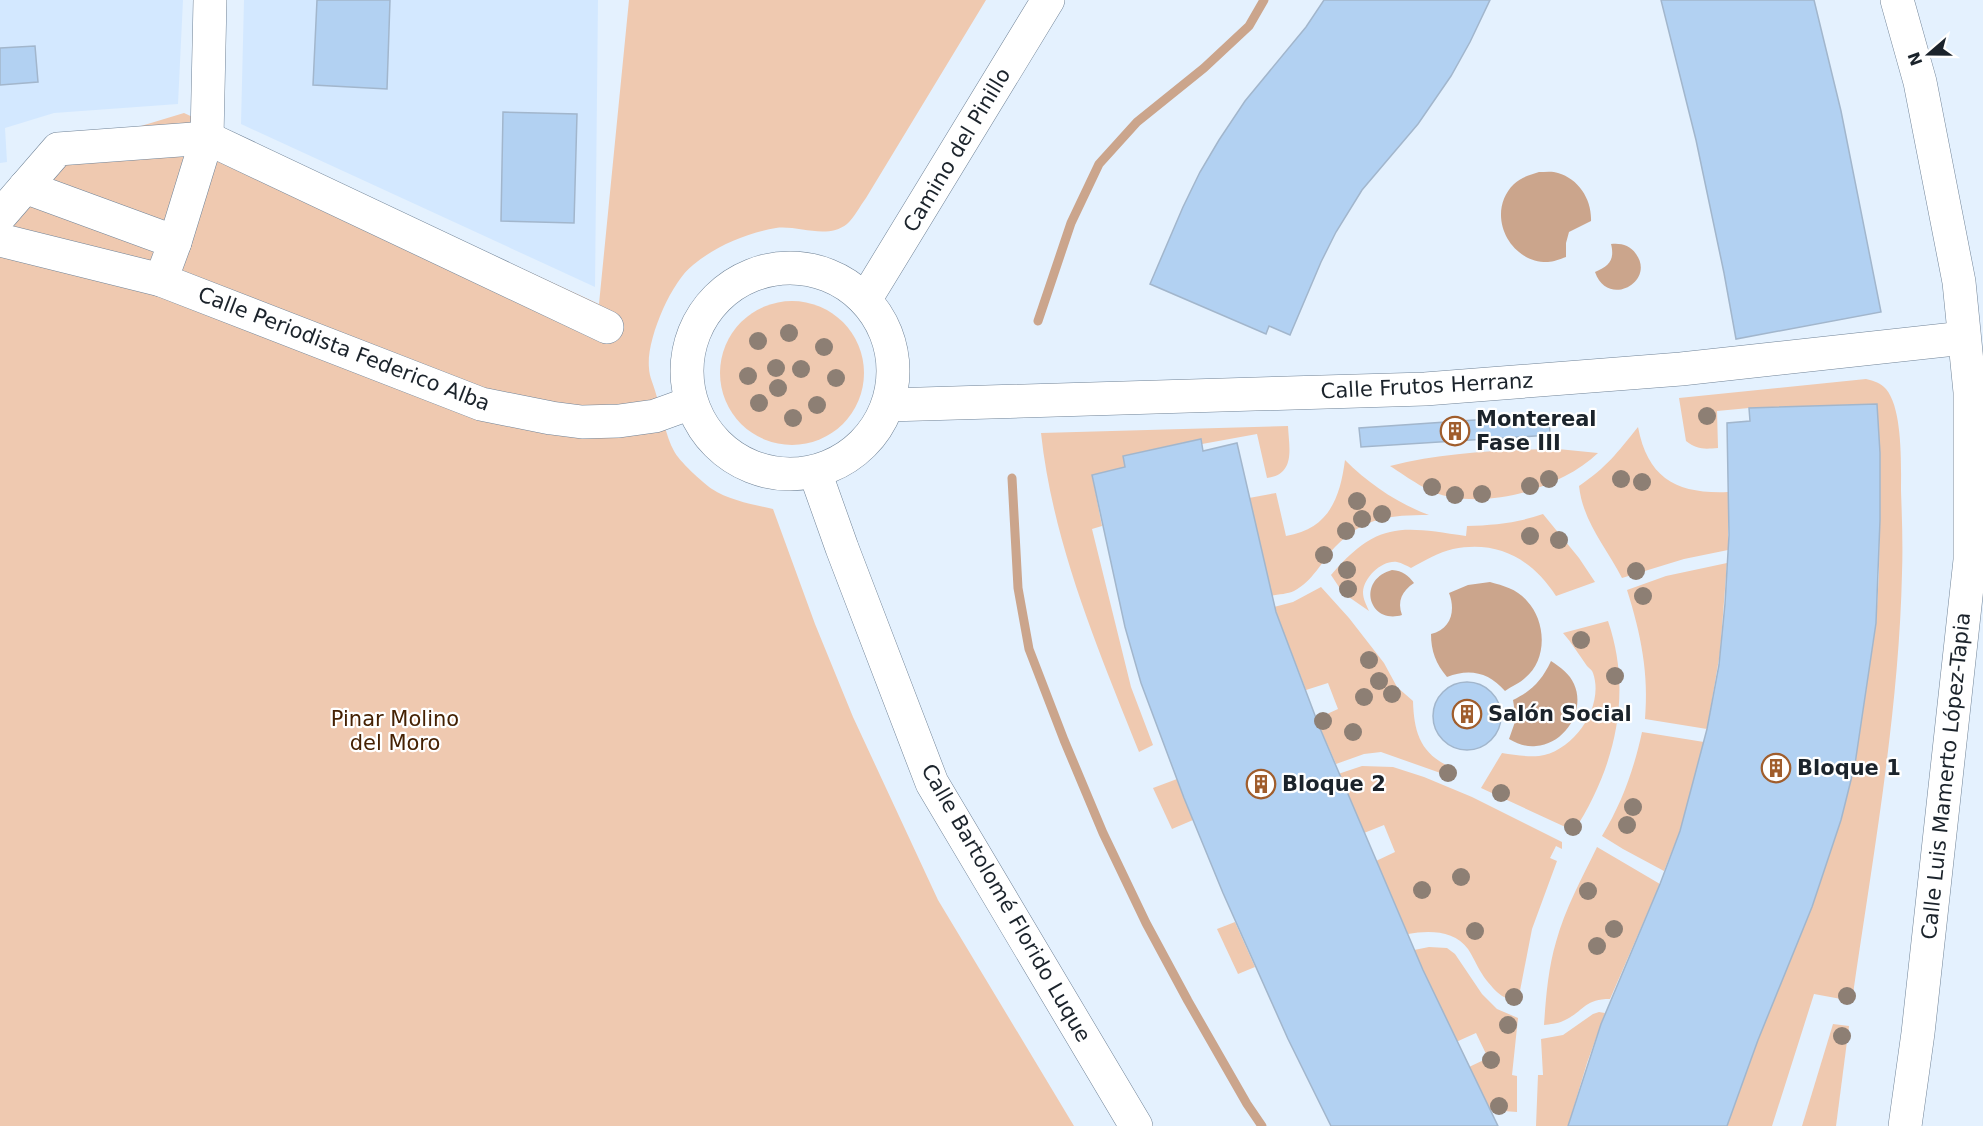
<svg xmlns="http://www.w3.org/2000/svg" width="1983" height="1126" viewBox="0 0 1983 1126" font-family="'DejaVu Sans',sans-serif">
<style>
.built{fill:#d3e8ff}
.green{fill:#efc9b0}
.water{fill:#cba58c}
.lines{fill:none;stroke-linecap:round;stroke-linejoin:round}
.stream{stroke:#cba58c;stroke-width:9}
.building{fill:#b2d1f2;stroke:#a2b6cc;stroke-width:1.5}
.minor-casing{stroke:#708397;stroke-width:34}
.minor{stroke:#fff;stroke-width:33}
.tree{fill:#8d7f74}
.labels{text-anchor:middle;dominant-baseline:central;stroke-width:4.5;stroke-linejoin:round;paint-order:stroke}
.street-label{font-size:21px;fill:#1b232b;stroke:#fff}
.poi-label{font-size:21px;font-weight:bold;fill:#1b232b;stroke:#fff;text-anchor:start}
.park-label{font-size:21px;fill:#452103;stroke:#fff}
</style>
<rect width="100%" height="100%" fill="#e4f1fe"/>
<!-- built -->
<g class="built">
<polygon points="0,0 183,0 178,104 54,113 5,128 7,162 0,163"/>
<polygon points="244,0 598,0 595,287 241,124"/>
</g>
<!-- green -->
<g class="green">
<path d="M629,0h357l-120,198c-6,8 -12,20 -19,26 -20,16 -49,1 -71,4 -30,5 -60,18 -83,37 -22,17 -47,75 -44,103 0,8 5,18 7,26 5,16 10,43 18,57 4,9 29,32 38,38 16,11 43,16 61,20l42,115 38,93 85,183 136,226h-1074v-933l65,-44 119,-36 415,191z"/>
<circle cx="792" cy="373" r="72"/>
<path d="M1866,379c8,2 15,4 20,10 17,20 15,77 15,102 1,28 2,55 1,82 -3,141 -30,288 -50,428l-38,-7 -42,132h-45l31,-86 54,-133 29,-87 14,-56 21,-141 3,-49 1,-87 -4,-83 -127,4 -32,3 1,37c-13,1 -21,2 -32,-7l-7,-43z"/>
<path d="M1288,426c1,22 8,48 -21,52l-10,-44 -55,10 -2,-5 -77,17 2,11 -33,8 10,51 -10,3 39,158 22,58 -14,7c-41,-103 -86,-208 -98,-319z"/>
<path d="M1638,427c10,52 39,67 90,65v58l-44,9 -62,19c-16,-31 -39,-56 -43,-92 28,-19 38,-33 59,-59z"/>
<path d="M1558,449l40,4c-35,33 -99,53 -147,44 -22,-3 -42,-19 -61,-31 55,-14 111,-16 168,-17z"/>
<path d="M1345,460c24,24 52,43 84,55 -39,0 -65,2 -94,32 -14,15 -22,34 -41,44 -6,3 -15,3 -23,5l-22,-98 27,-5 10,43c43,-7 54,-38 59,-76z"/>
<path d="M1543,514l36,44 16,24 -39,14c-24,-37 -58,-56 -103,-47 -14,3 -29,12 -42,19 -4,-2 -9,-5 -14,-6 -15,-2 -33,15 -34,30 0,7 3,12 6,19l-26,-18 -12,-18c46,-54 70,-49 135,-39l1,-10c27,-1 51,-3 76,-12z"/>
<path d="M1727,563l-7,90 -13,76 -62,-10c4,-45 -4,-85 -18,-129l39,-14z"/>
<path d="M1321,587l28,31 35,45 13,24 16,14c1,33 8,53 39,67l-3,8 -68,-24 -17,2 -28,10 -20,-45 22,-10 -10,-26 -22,7 -32,-83 19,-5z"/>
<path d="M1608,621c25,73 7,147 -34,210l-93,-43 21,-35c12,2 25,4 37,3 34,-4 66,-49 54,-83 -1,-3 -3,-4 -6,-7 -8,-11 -15,-23 -24,-33z"/>
<path d="M1642,732l62,10 -24,89 -16,40 -41,-22 -21,-13c20,-33 32,-67 40,-104z"/>
<path d="M1362,766l31,1 31,10 48,20 90,45v7l-6,-3 -6,12 7,3 -25,68 -14,72c-4,-1 -10,-2 -14,-4 -6,-3 -12,-10 -17,-16 -8,-10 -12,-21 -19,-32 -13,-19 -40,-19 -60,-15l-32,-73 19,-9 -11,-27 -20,8 -26,-59z"/>
<polygon points="1177,779 1193,820 1172,829 1153,788"/>
<path d="M1597,847l63,37 -50,115c-27,0 -26,13 -47,22 -6,3 -13,3 -19,4 2,-28 4,-56 12,-83 9,-33 26,-64 41,-95z"/>
<polygon points="1235,922 1255,967 1238,974 1217,929"/>
<polygon points="1429,947 1447,948 1455,954 1482,994 1497,1009 1518,1018 1512,1075 1517,1076 1517,1112 1490,1110 1469,1067 1488,1058 1476,1033 1456,1042 1414,950"/>
<polygon points="1599,1012 1605,1013 1587,1063 1568,1126 1536,1126 1538,1075 1543,1075 1541,1039 1563,1035 1593,1014"/>
<polygon points="1833,1024 1849,1026 1836,1126 1802,1126"/>
</g>
<!-- water -->
<g class="water">
<path d="M1539,172c6,0 14,-1 19,1 21,6 34,27 33,48l-22,11 -3,11v14c-6,2 -13,5 -18,5 -40,1 -63,-50 -34,-78 7,-7 16,-9 25,-12z"/>
<path d="M1611,244c10,-1 19,1 25,10 20,27 -28,55 -41,18 14,-6 20,-12 16,-28z"/>
<path d="M1392,570c11,1 16,5 22,13 -12,8 -17,18 -12,32 -33,10 -46,-35 -10,-45z"/>
<path d="M1490,582c14,4 27,7 37,19 19,20 21,58 -2,77 -5,5 -13,8 -20,13 -16,-19 -36,-23 -58,-14 -11,-13 -16,-26 -16,-43 20,-5 25,-23 18,-41l19,-8z"/>
<path d="M1551,661c9,6 19,13 23,23 12,26 -9,60 -38,62 -10,1 -18,-2 -27,-7l7,-20 -3,-19c19,-9 29,-20 38,-39z"/>
</g>
<g class="lines">
<!-- stream -->
<g class="stream">
<polyline points="1038,321 1071,223 1099,164 1137,122 1204,68 1249,26 1264,0"/>
<polyline points="1012,478 1018,588 1029,649 1064,740 1103,833 1146,923 1188,1001 1247,1104 1262,1126"/>
</g>
</g>
<!-- building -->
<g class="building">
<polygon points="317,0 390,0 387,89 313,85"/>
<polygon points="1324,0 1490,0 1470,42 1451,76 1418,124 1362,190 1336,232 1321,262 1290,335 1269,326 1266,334 1150,284 1183,207 1200,172 1219,140 1245,101 1306,27"/>
<polygon points="1661,0 1814,0 1841,111 1881,312 1736,339 1724,273 1696,140"/>
<polygon points="35,46 38,82 0,85 0,48"/>
<polygon points="503,112 577,114 574,223 501,221"/>
<polygon points="1877,404 1880,453 1880,520 1876,623 1855,764 1841,820 1812,907 1758,1040 1727,1126 1568,1126 1601,1024 1660,884 1680,831 1707,729 1719,665 1725,604 1729,535 1727,423 1750,421 1749,408"/>
<polygon points="1549,415 1550,435 1361,447 1359,428"/>
<polygon points="1201,439 1203,451 1237,443 1276,612 1319,726 1423,970 1498,1126 1331,1126 1288,1039 1223,893 1184,798 1141,683 1125,627 1092,475 1125,467 1123,456"/>
<circle cx="1467" cy="716" r="34"/>
</g>
<g class="lines">
<!-- minor casing -->
<g class="minor-casing">
<g id="minor">
<polyline points="1897,0 1920,82 1959,282 1970,392 1970,560 1918,1033 1905,1126"/>
<polyline points="25,187 175,242"/>
<polyline points="0,216 58,149 207,138 607,327"/>
<polyline points="0,240 161,280 481,404 551,418 582,422 619,421 655,416 691,403"/>
<circle cx="790" cy="371" r="103"/>
<polyline points="161,280 175,242 207,138 210,0"/>
<polyline points="865,300 1048,0"/>
<polyline points="888,405 1425,389 1681,369 1964,338"/>
<polyline points="815,472 842,548 932,783 1136,1126"/>
</g>
</g>
<!-- minor -->
<use href="#minor" class="minor"/>
</g>
<!-- trees -->
<g class="tree">
<circle cx="789" cy="333" r="9"/>
<circle cx="758" cy="341" r="9"/>
<circle cx="824" cy="347" r="9"/>
<circle cx="776" cy="368" r="9"/>
<circle cx="801" cy="369" r="9"/>
<circle cx="748" cy="376" r="9"/>
<circle cx="836" cy="378" r="9"/>
<circle cx="778" cy="388" r="9"/>
<circle cx="759" cy="403" r="9"/>
<circle cx="817" cy="405" r="9"/>
<circle cx="1707" cy="416" r="9"/>
<circle cx="793" cy="418" r="9"/>
<circle cx="1549" cy="479" r="9"/>
<circle cx="1621" cy="479" r="9"/>
<circle cx="1642" cy="482" r="9"/>
<circle cx="1530" cy="486" r="9"/>
<circle cx="1432" cy="487" r="9"/>
<circle cx="1482" cy="494" r="9"/>
<circle cx="1455" cy="495" r="9"/>
<circle cx="1357" cy="501" r="9"/>
<circle cx="1382" cy="514" r="9"/>
<circle cx="1362" cy="519" r="9"/>
<circle cx="1346" cy="531" r="9"/>
<circle cx="1530" cy="536" r="9"/>
<circle cx="1559" cy="540" r="9"/>
<circle cx="1324" cy="555" r="9"/>
<circle cx="1347" cy="570" r="9"/>
<circle cx="1636" cy="571" r="9"/>
<circle cx="1348" cy="589" r="9"/>
<circle cx="1643" cy="596" r="9"/>
<circle cx="1581" cy="640" r="9"/>
<circle cx="1369" cy="660" r="9"/>
<circle cx="1615" cy="676" r="9"/>
<circle cx="1379" cy="681" r="9"/>
<circle cx="1392" cy="694" r="9"/>
<circle cx="1364" cy="697" r="9"/>
<circle cx="1323" cy="721" r="9"/>
<circle cx="1353" cy="732" r="9"/>
<circle cx="1448" cy="773" r="9"/>
<circle cx="1501" cy="793" r="9"/>
<circle cx="1633" cy="807" r="9"/>
<circle cx="1627" cy="825" r="9"/>
<circle cx="1573" cy="827" r="9"/>
<circle cx="1461" cy="877" r="9"/>
<circle cx="1422" cy="890" r="9"/>
<circle cx="1588" cy="891" r="9"/>
<circle cx="1614" cy="929" r="9"/>
<circle cx="1475" cy="931" r="9"/>
<circle cx="1597" cy="946" r="9"/>
<circle cx="1847" cy="996" r="9"/>
<circle cx="1514" cy="997" r="9"/>
<circle cx="1508" cy="1025" r="9"/>
<circle cx="1842" cy="1036" r="9"/>
<circle cx="1491" cy="1060" r="9"/>
<circle cx="1499" cy="1106" r="9"/>
</g>
<!-- icons -->
<defs>
<g id="building-ring" transform="scale(1.5)"><circle r="9.5" fill="#fff" stroke="#a05d2c" stroke-width="1.5"/><path d="M-4-6H4V6H1V3H-1V6H-4ZM-2.5-4.3h1.7v1.8h-1.7ZM.8-4.3h1.7v1.8H.8ZM-2.5-1h1.7V.8h-1.7ZM.8-1h1.7V.8H.8Z" fill="#a05d2c"/></g>
</defs>
<g fill-rule="evenodd">
<use href="#building-ring" x="1455" y="431"/>
<use href="#building-ring" x="1467" y="714"/>
<use href="#building-ring" x="1776" y="768"/>
<use href="#building-ring" x="1261" y="784"/>
</g>
<g class="labels">
<!-- street labels -->
<g class="street-label">
<text transform="translate(957 150) rotate(-59)">Camino del Pinillo</text>
<text transform="translate(344 349) rotate(21)">Calle Periodista Federico Alba</text>
<text transform="translate(1427 386) rotate(-3)">Calle Frutos Herranz</text>
<text transform="translate(1946 776) rotate(-84)">Calle Luis Mamerto López-Tapia</text>
<text transform="translate(1006 903) rotate(60)">Calle Bartolomé Florido Luque</text>
</g>
<!-- poi labels -->
<g class="poi-label">
<text x="1476" y="419">Montereal<tspan x="1476" dy="24">Fase III</tspan></text>
<text x="1488" y="714">Salón Social</text>
<text x="1797" y="768">Bloque 1</text>
<text x="1282" y="784">Bloque 2</text>
</g>
<!-- park labels -->
<g class="park-label">
<text x="395" y="719">Pinar Molino<tspan x="395" dy="24">del Moro</tspan></text>
</g>
</g>
<!-- north arrow -->
<g transform="translate(1929 54) rotate(250)" stroke="#ffffff" stroke-width="4.5" paint-order="stroke">
<path d="M0-4.5L10 22L0 15L-10 22Z" fill="#1b232b"/>
<text y="-9" font-size="16" font-weight="bold" text-anchor="middle" fill="#1b232b">N</text>
</g>
</svg>
